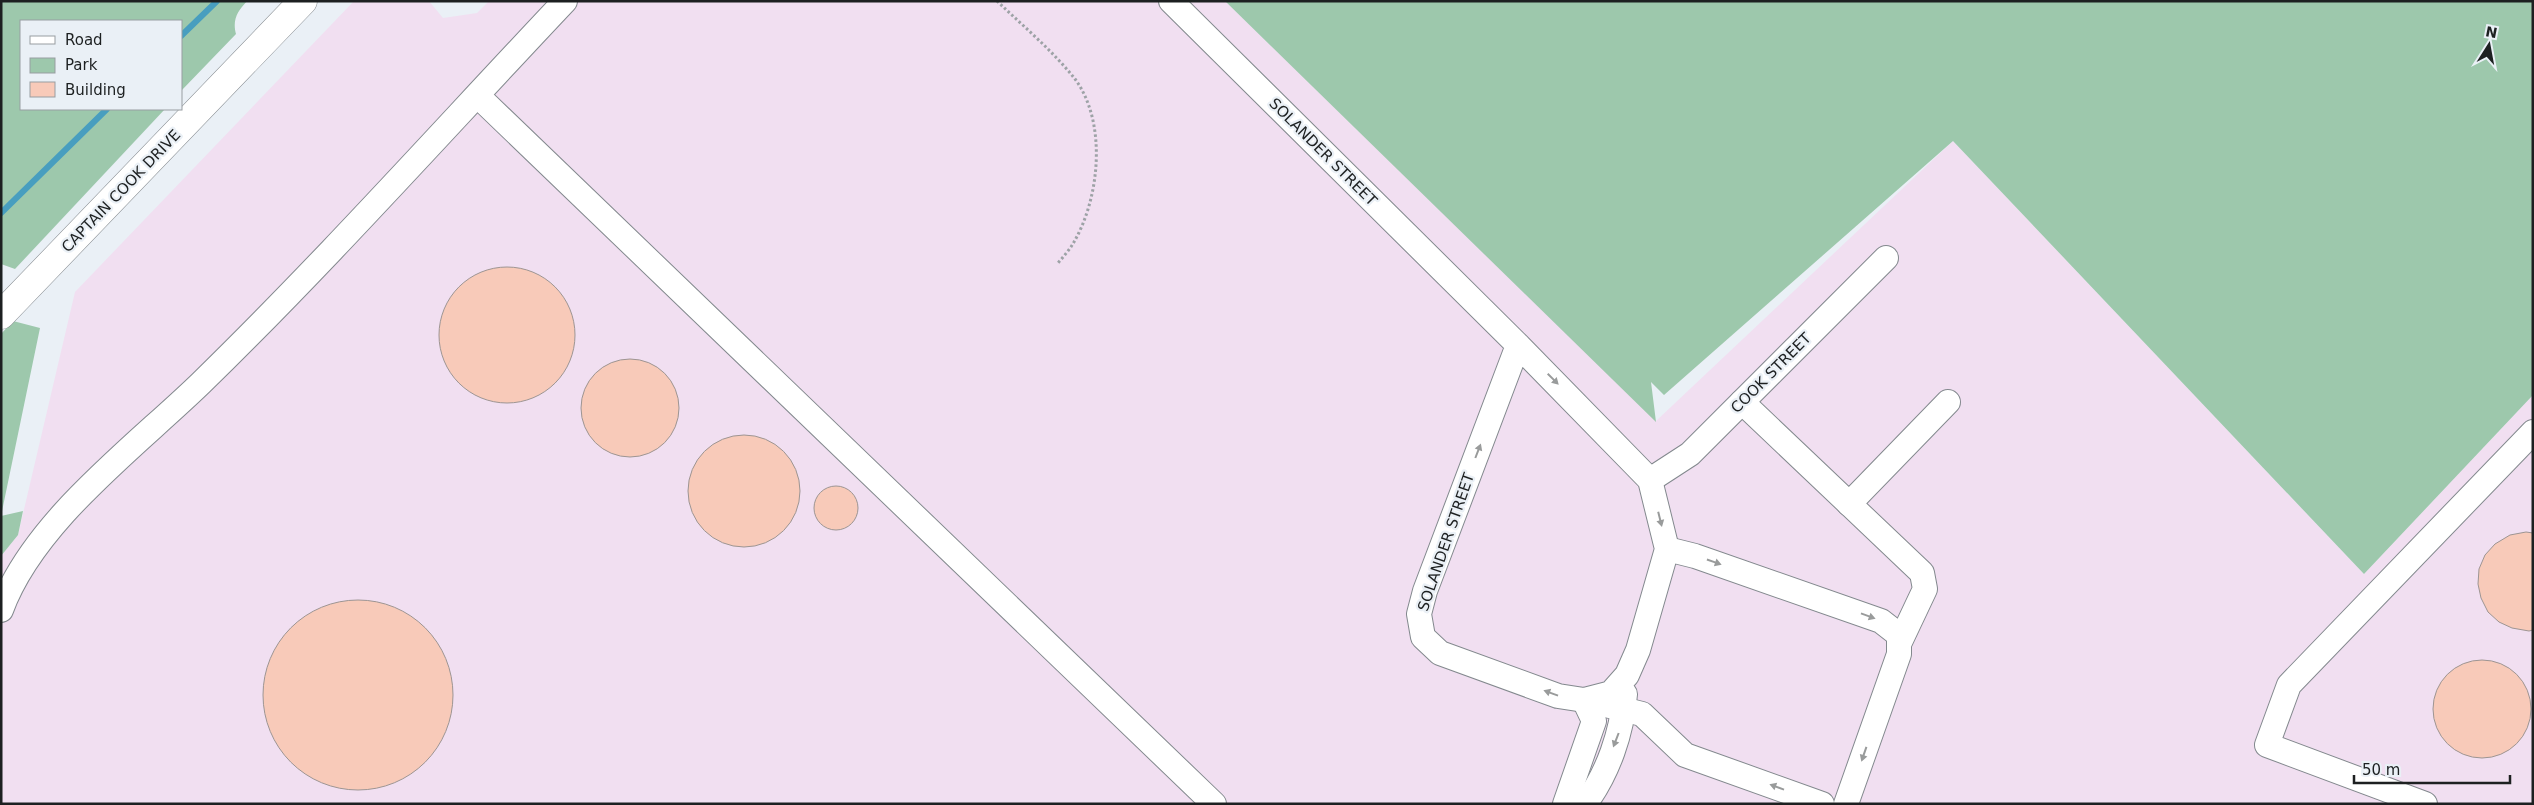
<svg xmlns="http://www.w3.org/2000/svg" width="2534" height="805" viewBox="0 0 2534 805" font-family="'DejaVu Sans',sans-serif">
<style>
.industrial{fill:#f1dff1}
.green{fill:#9dc8ac}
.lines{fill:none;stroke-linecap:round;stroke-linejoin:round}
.stream{stroke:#489ebf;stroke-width:6}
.building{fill:#f8cab9;stroke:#9d9593}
.minor-casing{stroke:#83898e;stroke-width:26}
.major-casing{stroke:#83898e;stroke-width:29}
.path{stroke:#9da2a6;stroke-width:3;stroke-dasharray:2.5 2.5;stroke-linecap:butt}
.minor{stroke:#fff;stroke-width:24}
.major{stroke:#fff;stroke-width:28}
.oneway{fill:#999b9b}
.labels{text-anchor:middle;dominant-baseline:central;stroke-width:4.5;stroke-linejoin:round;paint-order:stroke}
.street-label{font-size:15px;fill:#1d2021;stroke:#eaf0f6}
</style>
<rect width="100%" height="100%" fill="#eaf0f6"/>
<!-- industrial -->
<polygon class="industrial" points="354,1 429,1 443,18 477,13 489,1 1225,1 1656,421 1953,141 2364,574 2533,395 2533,804 1,804 1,556 18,535 75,292"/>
<!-- green -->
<g class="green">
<path d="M1,1h246c-9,10 -15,18 -11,33l-55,57v-70h-160v88h144l-150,160 -14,-5z"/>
<polygon points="1225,1 2533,1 2533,395 2364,574 1953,141 1664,395 1651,382 1656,422"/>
<polygon points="13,321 40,328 1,516 23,511 18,535 1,556 1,334"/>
</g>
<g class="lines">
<!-- stream -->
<g class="stream">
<polyline points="181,36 217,1"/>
<polyline points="1,213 107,109"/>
</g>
</g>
<!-- building -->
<g class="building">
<circle cx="507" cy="335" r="68"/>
<circle cx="630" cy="408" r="49"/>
<circle cx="744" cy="491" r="56"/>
<circle cx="836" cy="508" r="22"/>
<polygon points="2526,532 2533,533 2533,630 2529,631 2512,628 2499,622 2488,612 2481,598 2478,584 2479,569 2485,555 2495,544 2510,535"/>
<circle cx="358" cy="695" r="95"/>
<circle cx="2482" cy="709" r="49"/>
</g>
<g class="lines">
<!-- minor casing -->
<g class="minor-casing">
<g id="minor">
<polyline points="1171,1 1518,345 1650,480 1667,549 1638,650 1627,675 1611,693 1584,700 1558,696 1440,653 1423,637 1419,614 1425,591 1518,345"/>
<polyline points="478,96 1214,804"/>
<polyline points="1742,402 1922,573 1925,589 1899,644"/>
<polyline points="1650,480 1690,454 1886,258"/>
<polyline points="1849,504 1948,402"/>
<polyline points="1667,549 1695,556 1881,621 1899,635 1899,654 1846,804"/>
<path d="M1,610c32,-88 134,-163 200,-227 126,-123 243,-254 364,-382"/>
<polyline points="1586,700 1642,714 1685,755 1822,804"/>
<polyline points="1565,804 1594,721 1584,700"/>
<path d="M1585,804c23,-31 37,-71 40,-110"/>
<polyline points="2425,804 2267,745 2289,685 2533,432"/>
</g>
</g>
<!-- major casing -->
<g class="major-casing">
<polyline id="major" points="1,315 303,1"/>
</g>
<!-- path -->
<path class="path" d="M997,1c26,25 56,50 78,78 32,43 25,118 -1,163 -4,7 -10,14 -16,21"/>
<!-- minor -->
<use href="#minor" class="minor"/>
<!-- major -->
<use href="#major" class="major"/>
</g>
<!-- one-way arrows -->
<defs><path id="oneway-solid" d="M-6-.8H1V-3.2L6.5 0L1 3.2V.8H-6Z" transform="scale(1.25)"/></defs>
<g class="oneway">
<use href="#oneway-solid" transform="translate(1553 379) rotate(45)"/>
<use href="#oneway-solid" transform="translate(1478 451) rotate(-69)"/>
<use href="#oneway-solid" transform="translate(1660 519) rotate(76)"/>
<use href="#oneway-solid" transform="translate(1714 562) rotate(19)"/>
<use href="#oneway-solid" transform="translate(1868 616) rotate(20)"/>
<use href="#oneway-solid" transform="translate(1551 693) rotate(-160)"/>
<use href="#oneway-solid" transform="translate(1616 740) rotate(111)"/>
<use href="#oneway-solid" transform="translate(1864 754) rotate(109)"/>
<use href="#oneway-solid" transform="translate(1777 787) rotate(-160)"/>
</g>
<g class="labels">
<!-- street labels -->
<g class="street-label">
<text transform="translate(1323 152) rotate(45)">SOLANDER STREET</text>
<text transform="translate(121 191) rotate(-46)">CAPTAIN COOK DRIVE</text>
<text transform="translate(1771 373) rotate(-45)">COOK STREET</text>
<text transform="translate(1446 542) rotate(-71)">SOLANDER STREET</text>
</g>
</g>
<!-- border -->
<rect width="2534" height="805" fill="none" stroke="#1d2021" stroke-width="5"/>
<!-- legend -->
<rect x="20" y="20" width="162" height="90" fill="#eaf0f6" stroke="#989da1"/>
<rect x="30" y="36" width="25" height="8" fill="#ffffff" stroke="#989da1"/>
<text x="65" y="45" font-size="15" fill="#1d2021">Road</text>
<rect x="30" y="58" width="25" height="15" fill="#9dc8ac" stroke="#989da1"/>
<text x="65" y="70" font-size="15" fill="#1d2021">Park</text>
<rect x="30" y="82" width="25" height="15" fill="#f8cab9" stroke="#989da1"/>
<text x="65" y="95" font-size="15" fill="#1d2021">Building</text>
<!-- north arrow -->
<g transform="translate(2489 45) rotate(11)" stroke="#eaf0f6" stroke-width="4" paint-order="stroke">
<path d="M0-4L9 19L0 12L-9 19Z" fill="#1d2021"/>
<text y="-8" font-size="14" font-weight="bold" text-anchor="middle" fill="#1d2021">N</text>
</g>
<!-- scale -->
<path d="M2354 775v8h156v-8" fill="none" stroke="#1d2021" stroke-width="2.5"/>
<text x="2362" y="775" font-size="15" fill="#1d2021" stroke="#eaf0f6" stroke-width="4" paint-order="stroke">50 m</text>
</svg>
